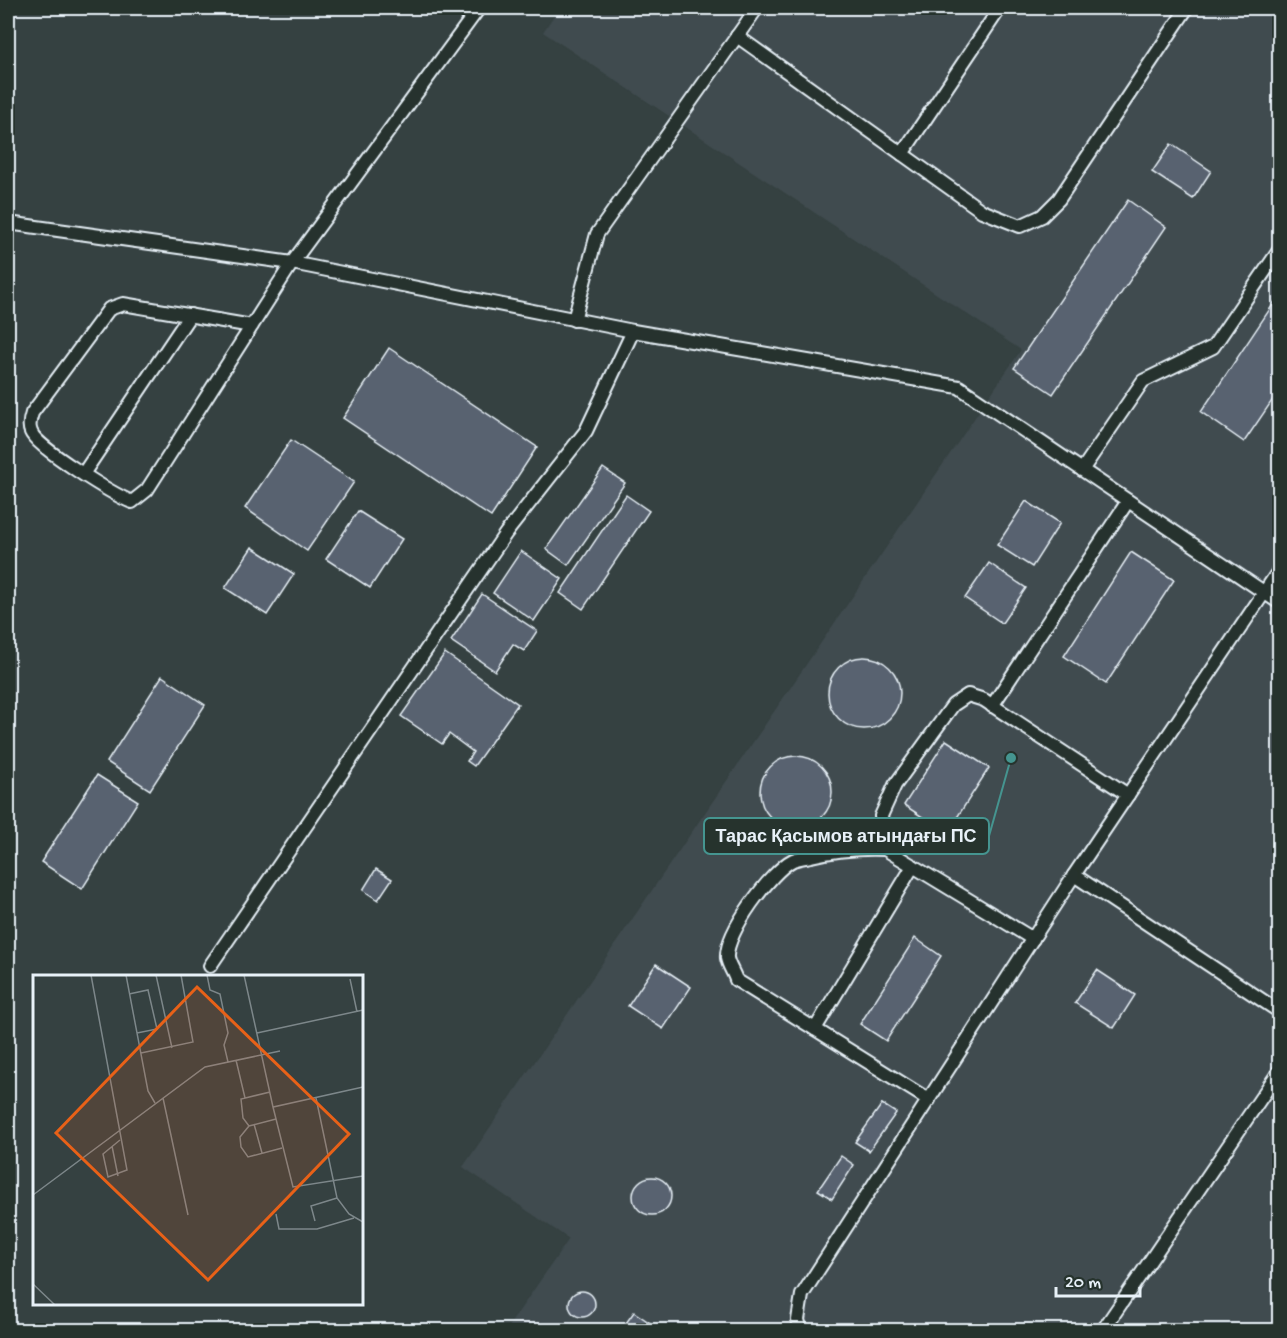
<svg xmlns="http://www.w3.org/2000/svg" width="1287" height="1338" viewBox="0 0 1287 1338" font-family="'Gochi Hand',sans-serif">
<style>
.built{fill:#404b4f}
.building{fill:#596270;stroke:#e8f1f8;stroke-width:1.5}
.lines{fill:none;stroke-linecap:round;stroke-linejoin:round}
.service-casing{stroke:#e8f1f8;stroke-width:16}
.service{stroke:#26332d;stroke-width:12}
.inset-road{fill:none;stroke:#7d878a;stroke-width:1.5}
.view{fill:#e86118;fill-opacity:0.15;stroke:#e86118;stroke-width:3}
.inset-edge{fill:none;stroke:#e8f1f8;stroke-width:3}
.leader{fill:none;stroke:#459590;stroke-width:2}
.callout-dot{fill:#459590;stroke:#26332d;stroke-width:2}
.callout{fill:#26332d;stroke:#459590;stroke-width:2}
.callout-label{font-size:18px;text-anchor:middle;font-weight:bold;fill:#e8f1f8}
</style>
<rect width="100%" height="100%" fill="#354141"/>
<filter id="ink" filterUnits="userSpaceOnUse"><feTurbulence type="fractalNoise" baseFrequency=".0167" numOctaves="2"/><feDisplacementMap in="SourceGraphic" scale="12" xChannelSelector="R" yChannelSelector="G"/><feConvolveMatrix kernelMatrix="1 2 1 2 8 2 1 2 1" color-interpolation-filters="sRGB"/></filter>
<g filter="url(#ink)">
<!-- built -->
<polygon class="built" points="559,8 1279,8 1279,1330 506,1330 569,1239 463,1167 1021,350 543,32"/>
<!-- building -->
<g class="building">
<polygon points="1171,144 1211,171 1193,199 1152,172"/>
<polygon points="1128,200 1166,227 1053,394 1014,368"/>
<polygon points="1280,294 1280,389 1244,442 1201,412"/>
<polygon points="389,348 537,447 491,517 343,418"/>
<polygon points="291,440 354,482 307,551 245,508"/>
<polygon points="603,468 625,483 568,565 546,549"/>
<polygon points="626,495 649,511 583,609 560,593"/>
<polygon points="1026,501 1060,523 1032,567 997,545"/>
<polygon points="358,511 402,539 370,588 326,559"/>
<polygon points="252,547 294,574 267,615 225,588"/>
<polygon points="521,551 562,579 534,621 493,593"/>
<polygon points="1131,552 1174,580 1106,684 1064,656"/>
<polygon points="989,563 1026,588 1002,623 965,598"/>
<polygon points="482,594 537,631 524,651 513,644 495,671 451,641"/>
<polygon points="445,653 518,704 474,766 467,761 473,752 449,734 442,744 401,716"/>
<circle cx="864" cy="693" r="36"/>
<polygon points="162,676 205,705 150,790 107,762"/>
<polygon points="946,740 989,768 947,833 904,805"/>
<circle cx="796" cy="792" r="36"/>
<polygon points="97,775 138,801 82,889 41,862"/>
<polygon points="376,869 392,879 378,900 363,890"/>
<polygon points="915,938 941,956 886,1041 860,1024"/>
<polygon points="656,964 691,987 663,1029 628,1006"/>
<polygon points="1097,970 1135,995 1114,1028 1075,1003"/>
<polygon points="882,1104 896,1113 869,1151 855,1142"/>
<polygon points="841,1156 854,1165 832,1199 818,1190"/>
<circle cx="652" cy="1196" r="19"/>
<circle cx="582" cy="1304" r="13"/>
<polygon points="634,1312 653,1325 649,1330 621,1330"/>
</g>
<g class="lines">
<!-- service casing -->
<g class="service-casing">
<g id="service">
<polyline points="737,36 982,211 1020,226 1042,216 1059,199 1187,8"/>
<polyline points="902,154 1000,8"/>
<polyline points="8,223 292,263 633,331 959,387 1280,603"/>
<polyline points="574,320 597,234 757,8"/>
<path d="M252,326l-129,-22 -14,5 -77,104c-2,6 -4,13 -1,19 6,16 83,63 101,70l15,-12 145,-227 187,-255"/>
<polyline points="1082,470 1143,381 1213,347 1280,249"/>
<polyline points="83,474 190,315"/>
<polyline points="1280,569 1074,875 1280,1012"/>
<polyline points="992,706 1128,501"/>
<polyline points="885,849 881,816 895,785 953,705 968,695 984,700 1128,795"/>
<polyline points="210,966 506,533 586,431 633,331"/>
<polyline points="815,1029 913,866"/>
<path d="M929,1100l-193,-120c-2,-7 -8,-15 -9,-22 -2,-25 44,-87 66,-98 5,-2 13,-3 18,-4 25,-6 49,-8 74,-7l148,90"/>
<polyline points="801,1330 798,1320 802,1295 1074,875"/>
<polyline points="1103,1330 1280,1070"/>
</g>
</g>
<!-- service -->
<use href="#service" class="service"/>
</g>
</g>
<!-- overview -->
<g transform="translate(33 975)">
<rect width="330" height="330" fill="#354141"/>
<path class="inset-road" d="M58,0l36,195 -19,7 -5,-23 17,-14M93,0l22,116 7,12M123,0l16,73M174,0l3,15 10,4 8,39 -4,12 4,17M211,0l29,132 90,-20M317,4l7,33M96,19l19,-4 9,39 -20,4M224,58l106,-23M108,78l52,-11 -12,-67M203,85l9,38M130,123l25,117M283,123l21,100 12,16 14,8M240,132l20,80 70,-11M243,144l-27,7 -9,11 1,10 7,10 34,-9M221,149l8,29M216,151l-6,-8 -2,-19 29,-7M79,171l6,30M0,220l172,-128 75,-16M243,239l3,15h38l37,-11M282,246l-4,-15 26,-8M0,309l22,21"/>
<path class="view" d="M164,12l152,147 -141,146 -152,-147z"/>
<rect width="330" height="330" class="inset-edge"/>
</g>
<!-- callouts -->
<path class="leader" d="M1011 758L989 836"/>
<circle class="callout-dot" cx="1011" cy="758" r="6"/>
<rect class="callout" x="704" y="818" width="285" height="36" rx="6"/>
<g class="callout-label">
<text x="846" y="842">Тарас Қасымов атындағы ПС</text>
</g>
<!-- margin -->
<rect width="1287" height="1338" fill="none" stroke="#26332d" stroke-width="30"/>
<rect x="15" y="15" width="1257" height="1308" fill="none" stroke="#e8f1f8" stroke-width="2" filter="url(#ink)"/>
<!-- scale -->
<path d="M1056 1287v9h84v-9" fill="none" stroke="#e8f1f8" stroke-width="3"/>
<text x="1065" y="1287" font-size="18" fill="#e8f1f8" stroke="#26332d" stroke-width="4.5" paint-order="stroke">20 m</text>
</svg>
